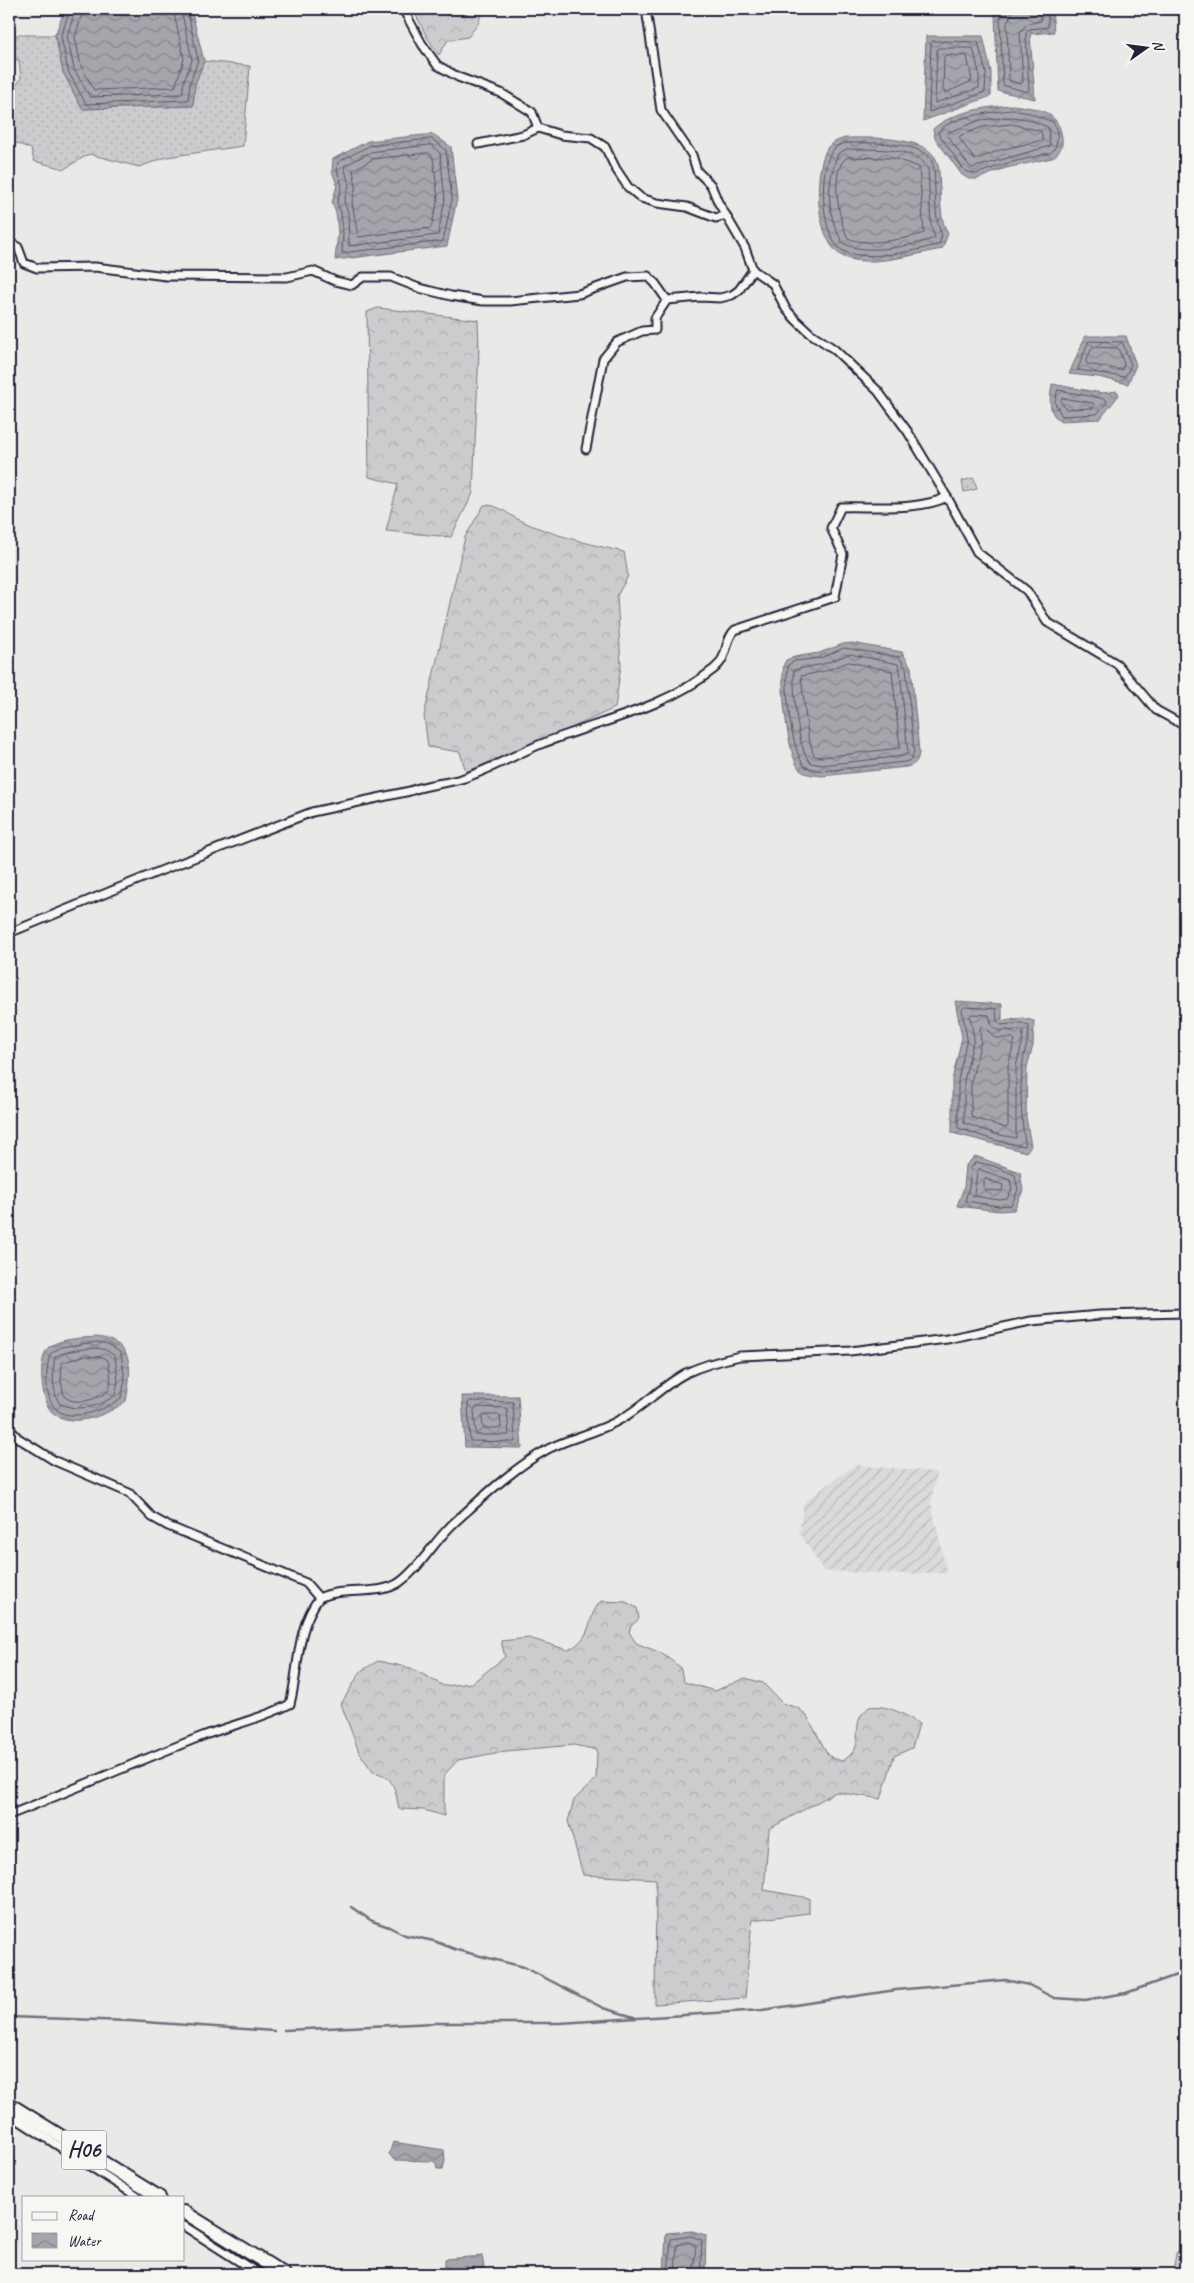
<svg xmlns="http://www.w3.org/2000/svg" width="1194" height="2283" viewBox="0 0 1194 2283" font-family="Caveat,sans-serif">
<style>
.industrial{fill:url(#industrial-furrows)}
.grass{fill:url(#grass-dots);stroke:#777784}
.forest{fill:url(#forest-crowns);stroke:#777784}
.water{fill:url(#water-waves);stroke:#71717f}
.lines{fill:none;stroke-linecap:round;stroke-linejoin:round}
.shore{stroke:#565668;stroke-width:1}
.stream{stroke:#71717f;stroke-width:2.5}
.street-casing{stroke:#22223b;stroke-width:11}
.highway-casing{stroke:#22223b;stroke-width:16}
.street{stroke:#f6f6f2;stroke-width:7}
.highway{stroke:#f6f6f2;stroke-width:12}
.labels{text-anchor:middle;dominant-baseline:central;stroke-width:4;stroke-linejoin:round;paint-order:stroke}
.shield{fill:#f6f6f2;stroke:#626272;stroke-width:1}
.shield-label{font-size:22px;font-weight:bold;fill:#22223b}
</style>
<defs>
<pattern id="industrial-furrows" width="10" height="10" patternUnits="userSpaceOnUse" patternTransform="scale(1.25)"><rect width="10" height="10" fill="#dadada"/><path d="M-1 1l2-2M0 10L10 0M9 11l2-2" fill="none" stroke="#bbbbbc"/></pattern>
<pattern id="grass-dots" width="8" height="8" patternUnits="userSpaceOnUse" patternTransform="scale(1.25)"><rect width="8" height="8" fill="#ccccce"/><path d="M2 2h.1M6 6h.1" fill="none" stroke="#afafb2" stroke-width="1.8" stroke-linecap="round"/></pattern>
<pattern id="forest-crowns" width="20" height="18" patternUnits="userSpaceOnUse" patternTransform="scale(1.25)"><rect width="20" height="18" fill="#ccccce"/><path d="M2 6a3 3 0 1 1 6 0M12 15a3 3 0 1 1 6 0" fill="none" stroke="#afafb2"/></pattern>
<pattern id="water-waves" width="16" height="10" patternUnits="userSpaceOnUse" patternTransform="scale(1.25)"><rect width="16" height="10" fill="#a5a5ac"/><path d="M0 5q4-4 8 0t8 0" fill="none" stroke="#86868d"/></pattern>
</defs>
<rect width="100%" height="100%" fill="#e9e9e7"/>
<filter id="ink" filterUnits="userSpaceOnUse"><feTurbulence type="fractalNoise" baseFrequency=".02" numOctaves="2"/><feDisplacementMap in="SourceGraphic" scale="10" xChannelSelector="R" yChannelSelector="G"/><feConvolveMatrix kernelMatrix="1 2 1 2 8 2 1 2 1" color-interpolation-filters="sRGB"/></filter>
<g filter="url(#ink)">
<!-- industrial -->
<polygon class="industrial" points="855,1465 937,1472 931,1503 947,1573 897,1574 824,1571 799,1532 804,1502"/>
<!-- grass -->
<g class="grass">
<polygon points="9,35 55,35 63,72 82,109 193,106 195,84 204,61 250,66 243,146 167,157 139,167 89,154 64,169 34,161 31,149 9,140 9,103 11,94 21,78 19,60 9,58"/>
<polygon points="974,478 977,489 964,492 962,481"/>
</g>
<!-- forest -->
<g class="forest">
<polygon points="413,9 483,9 478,24 468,37 448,40 439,55 427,37"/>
<polygon points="378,308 478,320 479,349 473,493 451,537 386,531 398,484 369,477 367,312"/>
<path d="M484,505c14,-1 23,9 35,15 33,15 70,24 105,32l4,24 -11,20 4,69 -6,43 -111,51 -38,13 -6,-20 -32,-5 -4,-31 41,-179z"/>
<path d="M601,1601l25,1 11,6 2,11 -8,7 -2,6 7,11 25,10 19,14 4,15 31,9 30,-13 18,5 19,20 16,5 9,8 20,37 5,5 10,3c23,-13 11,-26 18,-44 2,-4 6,-7 9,-10 17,-3 36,7 50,17l-7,24 -18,8 -13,43 -45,-7 -67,37 -5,61 45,8v15l-57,7 -7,78 -90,6 1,-125 -73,-4 -15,-54 6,-21 22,-21 1,-29 -23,-5 -68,6 -48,9 -14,15v41l-20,-6 -25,-1c-4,-19 -4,-33 -26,-37l-14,-20 -18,-48 20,-33 17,-10 33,7 33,18 28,-3 33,-26 -4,-16 28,-3 39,12c27,-13 17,-32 33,-49z"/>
<polygon points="1185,2243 1185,2274 1173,2274 1176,2253"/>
</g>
<!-- water -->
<g class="water">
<polygon points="65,9 191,9 204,61 195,84 193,106 82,109 63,72 55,35"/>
<polygon points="1004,9 1052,9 1054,32 1030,34 1035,99 998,91 995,15"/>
<polygon points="926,36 983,36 991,72 991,96 923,121"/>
<path d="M1012,105c24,3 47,5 50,33 1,9 -2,14 -10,20l-46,10 -29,11h-8l-7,-4 -27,-37 -2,-9c20,-18 54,-22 79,-24z"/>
<polygon points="433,134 451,147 457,199 447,246 335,260 338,233 336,213 332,203 337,185 332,171 333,159 368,141"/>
<path d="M845,138c22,0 79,-3 91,21 4,9 3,20 4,30 1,16 0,31 8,45l-6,15c-27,5 -73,19 -98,8 -29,-13 -32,-86 -16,-110 4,-5 11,-7 17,-9z"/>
<polygon points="1085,336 1126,336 1136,365 1128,384 1098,377 1069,374"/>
<path d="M1052,384l50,9 15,-2 2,4 -19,24 -39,2c-14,-7 -11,-24 -9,-37z"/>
<path d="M852,643l50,9 9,15 8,85c-1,9 -3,12 -12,15l-85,9c-7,-1 -17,-1 -22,-6 -13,-15 -20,-87 -16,-106l2,-4 8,-3 25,-4 24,-9z"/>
<polygon points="955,1001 1002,1004 1002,1021 1023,1018 1034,1021 1033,1046 1027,1067 1026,1117 1031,1146 1026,1152 952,1133 952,1080 962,1037"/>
<polygon points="975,1156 1020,1172 1023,1191 1014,1210 999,1211 957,1206 964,1187 966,1165"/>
<path d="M97,1337c38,5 35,33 29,64 -18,14 -54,29 -74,11 -11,-10 -15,-55 -3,-65 12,-9 34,-9 48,-10z"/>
<polygon points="462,1396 518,1396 522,1448 465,1447"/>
<polygon points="393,2142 444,2150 445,2161 443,2169 437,2169 436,2163 433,2161 394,2160 389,2154"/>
<polygon points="692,2231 706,2235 705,2274 664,2273 666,2233"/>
<polygon points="482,2256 485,2274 445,2274 445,2259"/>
</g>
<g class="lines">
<!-- shore -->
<g class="shore">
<polyline points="70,9 61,36 68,71 86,104 188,100 190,83 198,60 187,9"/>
<polyline points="76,9 67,36 74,69 90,97 182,94 184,81 192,60 181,9"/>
<polyline points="84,9 75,37 81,66 94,90 175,87 184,59 173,9"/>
<polyline points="1006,9 1005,13 1000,18 1003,85 1027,92 1029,90 1026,33 1030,29 1048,27 1048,9"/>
<polyline points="1012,9 1011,15 1007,22 1009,80 1020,84 1023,82 1020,32 1027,24 1041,21 1041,9"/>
<polygon points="933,41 978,42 986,73 985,92 929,112 931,44"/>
<polygon points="939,48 973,48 979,73 979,88 935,103 937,50"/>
<polygon points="947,55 967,56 972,81 945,93 943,90 944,57"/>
<path d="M1012,110l17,3 24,9c6,10 6,25 -3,31l-46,11 -28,10 -11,-3 -27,-38c6,-15 58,-22 74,-23z"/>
<polygon points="1012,117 1027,119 1048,127 1050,146 972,168 966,162 947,135 949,132 981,120"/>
<polygon points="1012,124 1041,131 1043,140 1000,150 975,160 959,138 961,135 983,127"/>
<polygon points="432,139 446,150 452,199 443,241 342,253 343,233 341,212 337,203 342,185 337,170 338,162 369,146"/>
<path d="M846,143c20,0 73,-3 85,17 5,8 3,21 4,30 1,16 0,31 7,45l-3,9c-21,7 -82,20 -100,4 -18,-15 -21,-80 -6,-98 3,-4 8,-6 13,-7z"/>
<polygon points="431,145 440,153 445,199 438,235 349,246 348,212 344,202 349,185 344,166 371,152"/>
<path d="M847,149c21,1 73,-4 81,21l3,55 4,13c-23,8 -71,18 -92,5 -17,-27 -17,-60 -5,-89z"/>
<polygon points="429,153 433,157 438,199 431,228 358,237 352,202 356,186 353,170 373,159"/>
<path d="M848,157l45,1 26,9 5,66c-18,6 -59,14 -76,5 -9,-15 -20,-72 0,-81z"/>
<polygon points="1089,341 1122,342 1131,365 1125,377 1078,370"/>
<polygon points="1093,347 1118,348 1124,364 1122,370 1087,364 1086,361"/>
<polygon points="1058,390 1105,399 1107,402 1097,414 1062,416 1055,403"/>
<polygon points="1062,398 1093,403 1095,406 1093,408 1066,409 1061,402"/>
<path d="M844,648l55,9 7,11 8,83 -3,9 -6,2 -83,9 -17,-4c-14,-17 -21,-80 -17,-102l7,-4 26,-3z"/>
<path d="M850,654l48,10 2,6 8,84 -4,2 -82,9 -11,-2c-14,-11 -18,-75 -17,-93l29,-6z"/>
<polygon points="849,662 892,671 900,748 822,757 814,756 808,736 801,676 825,671"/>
<path d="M965,1007l31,2 1,12 4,4 21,-2 7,3c0,16 -6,28 -7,43 -2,25 -1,49 3,74l-1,3 -30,-6 -36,-12v-48l9,-42 -5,-28z"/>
<polygon points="972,1014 989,1015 992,1026 999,1031 1020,1030 1023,1031 1022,1044 1016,1066 1016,1138 995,1134 964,1123 964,1081 974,1038 970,1016"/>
<polygon points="983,1026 995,1038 1013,1038 1015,1040 1008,1066 1008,1126 1006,1128 971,1117 971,1082 981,1041 980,1028"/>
<polygon points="976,1162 994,1166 1015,1175 1018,1190 1011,1205 999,1206 965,1201 969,1187 971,1168"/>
<polygon points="978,1169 1010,1180 1012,1189 1007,1199 999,1200 974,1196"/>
<polygon points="986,1179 1003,1185 1002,1191 984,1190 984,1181"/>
<path d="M97,1342l11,2 13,9 4,28 -4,17c-13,11 -53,27 -67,9 -10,-13 -8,-38 -4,-53l11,-7z"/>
<path d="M97,1348l9,2 9,6 3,25 -3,14c-15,12 -36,17 -55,9 -8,-12 -8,-33 -5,-47 12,-7 28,-8 42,-9z"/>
<path d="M84,1356l19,1 5,3 3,20 -2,10c-9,9 -35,17 -45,6l-3,-15 1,-18z"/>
<polygon points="470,1401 513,1402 515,1442 470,1441 468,1404"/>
<polygon points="477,1407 507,1408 509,1435 476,1435 474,1410"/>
<polygon points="485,1415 500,1415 501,1428 483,1428 482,1417"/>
<polyline points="668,2274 671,2239 691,2236 702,2240 700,2274"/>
<polyline points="675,2274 677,2245 690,2242 696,2245 693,2274"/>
</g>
<!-- stream -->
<g class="stream">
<polyline points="351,1907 372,1921 389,1927 405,1935 434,1941 457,1950 524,1967 603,2008 634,2017"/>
<polyline points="9,2017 130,2021 274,2031"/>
<polyline points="284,2030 435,2023 560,2023 762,2010 896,1990 1005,1980 1029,1985 1054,1998 1085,2000 1126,1993 1185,1972"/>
</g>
<!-- street casing -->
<g class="street-casing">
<g id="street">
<polyline points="403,9 422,44 437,65 458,77 501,93 532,112 538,128"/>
<polyline points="646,9 661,110 692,155 697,171 711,185 718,202 745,248 753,270 773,284 786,309 796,320 810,333 834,349 878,391 908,432 947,497"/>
<polyline points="478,144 523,135 538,128 561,135 591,138 605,147 616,169 628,187 641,198 657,203 687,207 716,218 726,215"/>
<polyline points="9,242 18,247 24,263 37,268 95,267 166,276 287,277 313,271 335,281 352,285 363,277 391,277 419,288 451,296 483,301 510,301 579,294 627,277 648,276 655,283 667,300 701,297 720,298 732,295 739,290 753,270"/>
<polyline points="586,449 603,359 617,342 642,331 655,330 655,318 667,300"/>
<path d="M9,933l151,-62 152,-59 98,-21c17,-7 34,-7 51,-12 28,-9 53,-24 80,-35 59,-23 123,-35 173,-75 15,-12 10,-29 21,-39l100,-33 8,-43 -12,-26 10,-21c32,-1 78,4 106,-10l30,55 50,39 20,31 70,42 39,46 29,16"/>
<polyline points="9,1428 18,1438 55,1461 129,1493 152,1517 168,1526 306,1583 319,1598"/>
<path d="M9,1815c64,-25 127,-53 191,-78 30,-12 62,-18 90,-33 10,-38 5,-73 29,-106 23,-12 60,-1 81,-16 23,-17 35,-43 56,-61 28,-25 59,-54 92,-72 23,-12 50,-16 73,-30 23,-13 42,-34 65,-46 17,-8 36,-13 54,-17l110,-5 97,-12 84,-18 69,-6 85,-2"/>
<polyline points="9,2114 138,2197"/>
<polyline points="184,2226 259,2274"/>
</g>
</g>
<!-- highway casing -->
<g class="highway-casing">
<g id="highway">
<polyline points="9,2104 159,2197"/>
<polyline points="184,2212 284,2274"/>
</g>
</g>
<!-- street -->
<use href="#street" class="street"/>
<!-- highway -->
<use href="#highway" class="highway"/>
</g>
</g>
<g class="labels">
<!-- shield labels -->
<rect class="shield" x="61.5" y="2130.5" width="45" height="39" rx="4"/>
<g class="shield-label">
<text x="84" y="2150">H06</text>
</g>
</g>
<!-- margin -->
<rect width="1194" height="2283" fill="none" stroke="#f6f6f2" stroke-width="30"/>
<rect x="15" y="15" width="1164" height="2253" fill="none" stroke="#22223b" stroke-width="2" filter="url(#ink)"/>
<!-- legend -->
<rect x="22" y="2196" width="162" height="65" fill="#f6f6f2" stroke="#a1a1a9"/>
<rect x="32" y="2212" width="25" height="8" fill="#f6f6f2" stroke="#a1a1a9"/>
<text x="68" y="2220" font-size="15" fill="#22223b">Road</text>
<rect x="32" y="2233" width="25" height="15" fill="url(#water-waves)" stroke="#a1a1a9"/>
<text x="68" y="2246" font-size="15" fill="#22223b">Water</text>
<!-- north arrow -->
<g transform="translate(1146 48) rotate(76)" stroke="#f6f6f2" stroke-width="4" paint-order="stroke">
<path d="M0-4L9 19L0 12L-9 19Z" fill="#22223b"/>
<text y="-8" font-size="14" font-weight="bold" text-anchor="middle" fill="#22223b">N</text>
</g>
</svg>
